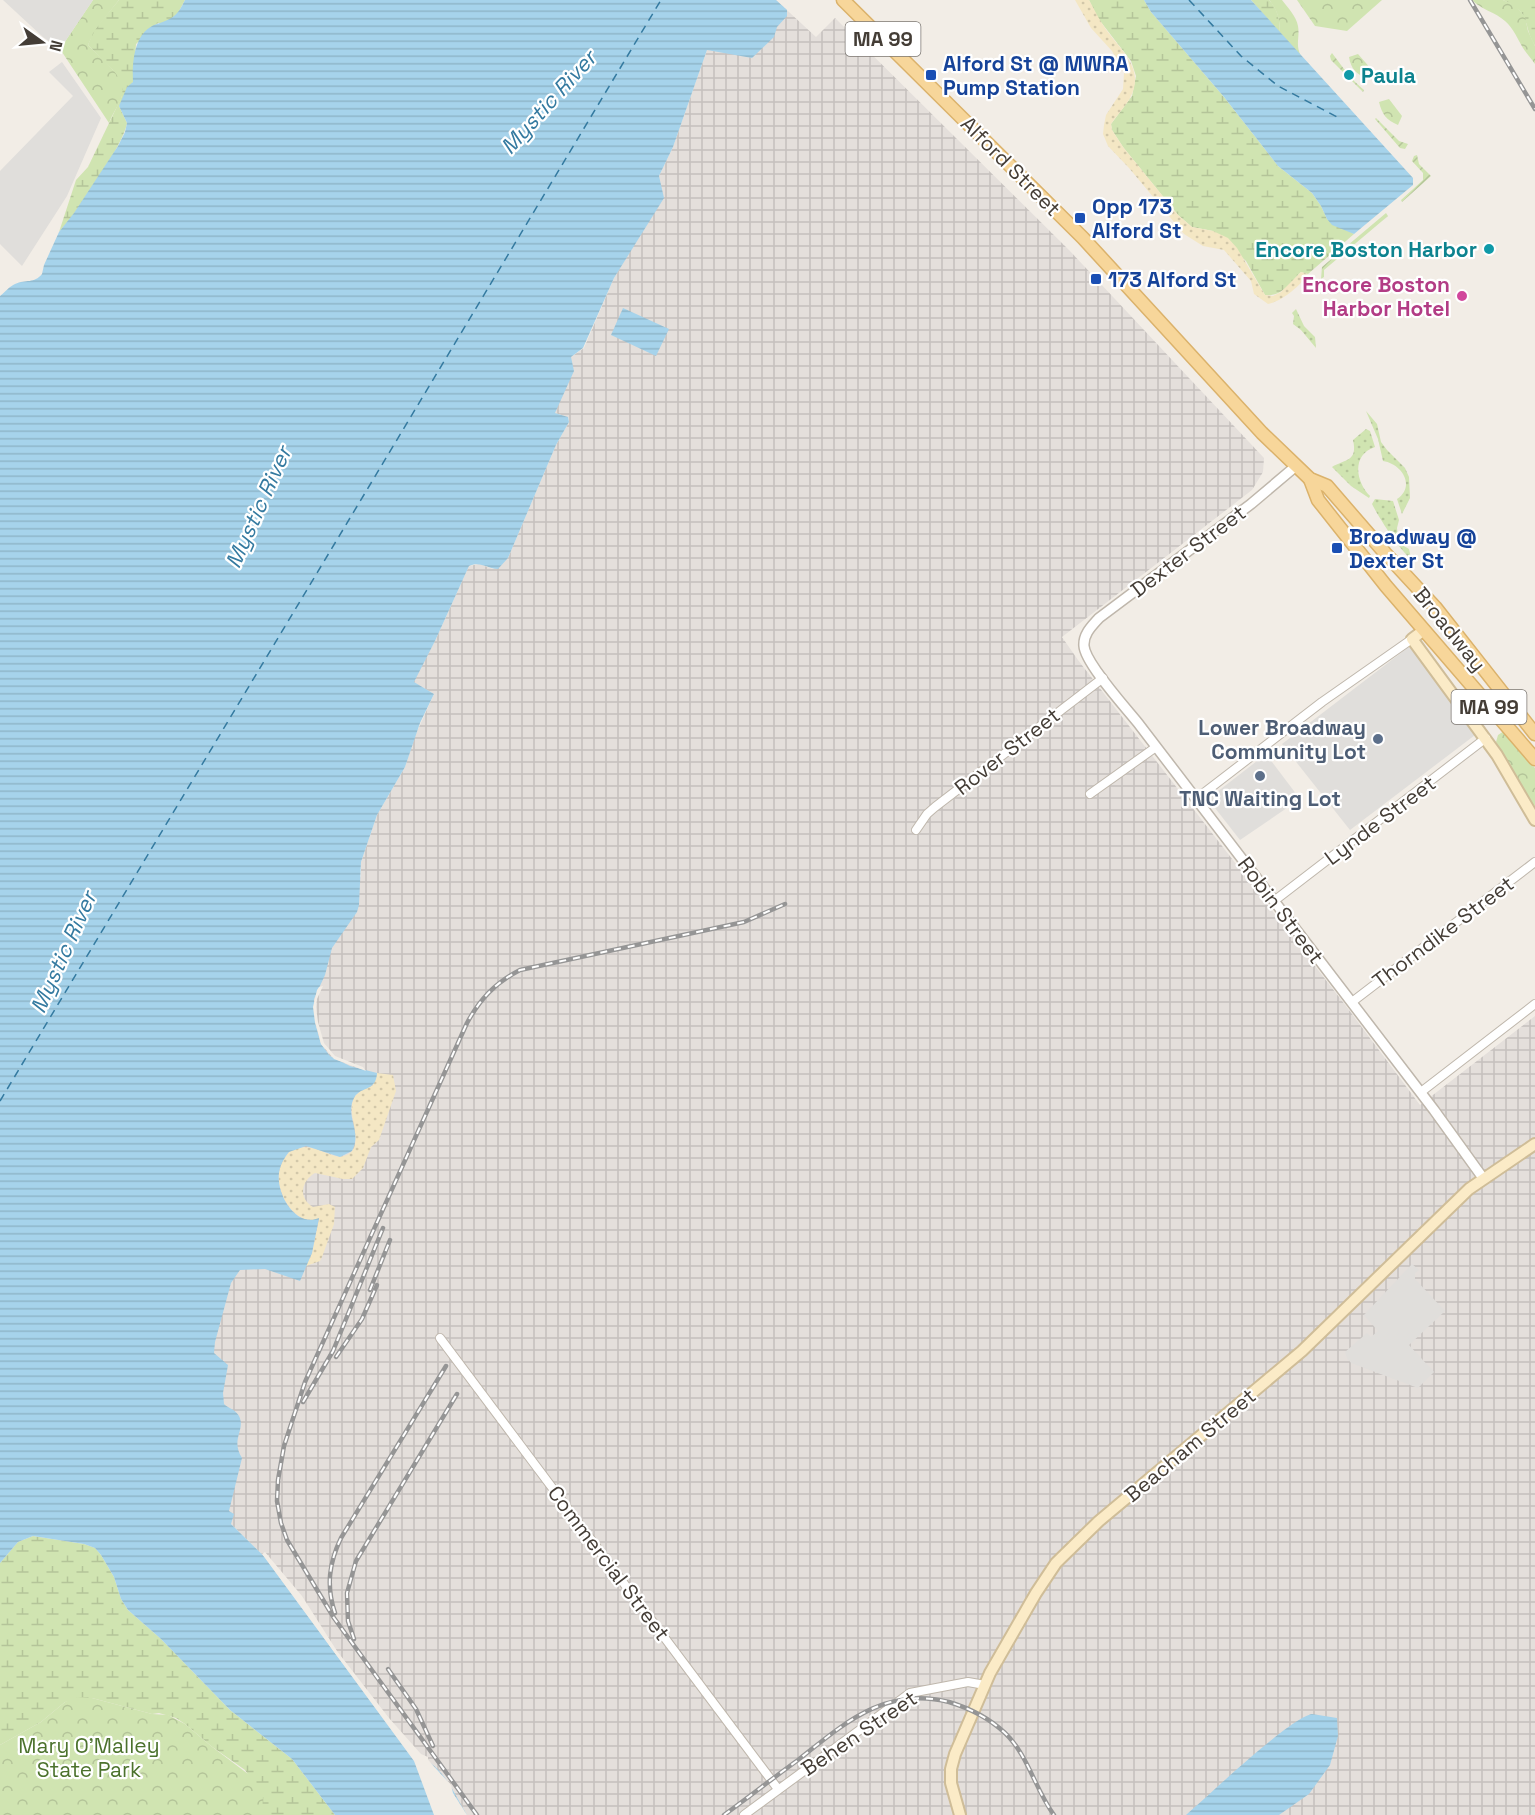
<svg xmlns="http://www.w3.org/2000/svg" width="1535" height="1815" viewBox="0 0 1535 1815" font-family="'Space Grotesk',sans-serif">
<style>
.industrial{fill:url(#industrial-grid)}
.grass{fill:url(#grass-dots)}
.wetland{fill:url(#wetland-marsh)}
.sand{fill:url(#sand-dots)}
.park{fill:url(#park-crowns)}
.garden{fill:url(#garden-furrows)}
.parking{fill:#e0dedb}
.water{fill:url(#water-rules)}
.pier{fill:#f2ede6}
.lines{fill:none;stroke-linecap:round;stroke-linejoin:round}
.ferry{stroke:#347aa0;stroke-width:1.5;stroke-dasharray:8 6;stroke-linecap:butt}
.minor-casing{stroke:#bfb7ac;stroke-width:10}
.tertiary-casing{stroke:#bfb7ac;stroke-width:12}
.secondary-casing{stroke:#cfbd98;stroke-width:14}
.primary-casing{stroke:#dbb26b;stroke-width:15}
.minor{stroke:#fff;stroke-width:8}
.tertiary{stroke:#fff;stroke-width:9}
.secondary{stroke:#fbebc7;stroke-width:10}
.primary{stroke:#f7d69a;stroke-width:12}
.rail-casing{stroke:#959595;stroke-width:4.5}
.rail{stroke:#fff;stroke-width:2;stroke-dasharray:7;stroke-linecap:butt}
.transit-dot{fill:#1a4fb4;stroke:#fff;stroke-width:2}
.culture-dot{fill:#0f9aa8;stroke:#fff;stroke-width:2}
.hotel-dot{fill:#d1479c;stroke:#fff;stroke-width:2}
.service-dot{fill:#5c6f8a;stroke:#fff;stroke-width:2}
.labels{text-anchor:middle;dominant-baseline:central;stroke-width:4.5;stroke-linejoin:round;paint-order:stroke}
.shield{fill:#fff;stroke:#7c7772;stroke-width:1.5}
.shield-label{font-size:20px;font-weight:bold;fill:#443d36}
.transit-label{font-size:21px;font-weight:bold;fill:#164399;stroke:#fff;text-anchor:start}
.culture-label{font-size:21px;font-weight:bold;fill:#0d838f;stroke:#fff;text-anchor:start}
.street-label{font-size:21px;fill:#443d36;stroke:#fff}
.hotel-label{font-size:21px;font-weight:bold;fill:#b23c85;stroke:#fff;text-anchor:end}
.service-label{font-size:21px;font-weight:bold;fill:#4e5e75;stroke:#fff;text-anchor:end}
.park-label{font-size:21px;fill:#4c722d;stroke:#fff}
.water-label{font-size:22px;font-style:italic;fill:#347aa0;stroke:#fff}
</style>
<defs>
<pattern id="industrial-grid" width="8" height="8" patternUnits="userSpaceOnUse" patternTransform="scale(1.5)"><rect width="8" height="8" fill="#e4dfdb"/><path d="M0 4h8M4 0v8" fill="none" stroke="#c5c0bd"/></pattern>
<pattern id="grass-dots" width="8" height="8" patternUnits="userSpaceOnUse" patternTransform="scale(1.5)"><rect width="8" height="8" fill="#d0e4b1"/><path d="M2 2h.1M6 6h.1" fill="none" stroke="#b4c499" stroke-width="1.8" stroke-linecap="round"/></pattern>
<pattern id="wetland-marsh" width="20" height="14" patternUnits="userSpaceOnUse" patternTransform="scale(1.5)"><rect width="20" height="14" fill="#d0e4b1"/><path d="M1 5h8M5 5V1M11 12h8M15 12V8" fill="none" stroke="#b4c499"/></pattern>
<pattern id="sand-dots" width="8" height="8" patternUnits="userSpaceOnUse" patternTransform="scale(1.5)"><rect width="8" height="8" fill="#f4e7c4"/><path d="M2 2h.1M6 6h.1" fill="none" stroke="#d2c7a9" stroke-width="1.8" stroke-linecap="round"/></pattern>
<pattern id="park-crowns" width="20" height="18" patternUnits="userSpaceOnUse" patternTransform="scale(1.5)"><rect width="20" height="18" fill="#d0e4b1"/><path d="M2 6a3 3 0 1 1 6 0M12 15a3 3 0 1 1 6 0" fill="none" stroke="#b4c499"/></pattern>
<pattern id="garden-furrows" width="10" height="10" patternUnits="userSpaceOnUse" patternTransform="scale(1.5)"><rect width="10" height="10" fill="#d0e4b1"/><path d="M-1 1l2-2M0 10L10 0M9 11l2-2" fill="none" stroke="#b4c499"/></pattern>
<pattern id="water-rules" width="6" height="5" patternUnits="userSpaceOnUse" patternTransform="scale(1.5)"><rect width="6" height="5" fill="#a6d3eb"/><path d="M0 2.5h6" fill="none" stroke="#90b6ca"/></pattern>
</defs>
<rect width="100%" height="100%" fill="#f2ede6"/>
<!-- industrial -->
<polygon class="industrial" points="776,0 816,37 835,18 1069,250 1264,458 1263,472 1252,490 1062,637 1078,660 1346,1006 1420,1105 1535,1016 1535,1815 467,1815 453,1793 451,1785 428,1760 419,1757 354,1678 274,1566 231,1524 80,1399 361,876 361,862 377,815 405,767 415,736 434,694 413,682 435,641 469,566 479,564 493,569 508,558 556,445 569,422 568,417 555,413 571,357 584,348 614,278 641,232 659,176 673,147 707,50"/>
<!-- grass -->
<g class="grass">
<polygon points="1296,309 1304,326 1315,337 1316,348 1301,330 1293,324 1294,316 1292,313"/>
<path d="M1366,411l11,13 4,18 6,8 18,18 4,9 1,21 -8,16 -5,-15c19,-13 5,-35 -14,-38l-5,-22z"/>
<path d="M1366,429l4,2 5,16c-24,8 -19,35 -5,49l-1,2 -18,-12 -19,-19c13,-8 26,-5 21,-27z"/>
<path d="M1375,499l18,2 6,19 -2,8 1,9 6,9 5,3 2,9c-10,-5 -33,-42 -39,-54z"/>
</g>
<!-- wetland -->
<g class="wetland">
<path d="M119,0h66l-8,15 -12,8h-7l-22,21 -3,38 -14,24 8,17c-3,21 -51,92 -68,109l17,-52 12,-13 34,-71 -9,-26 -25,-25 6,-15z"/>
<path d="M1089,0h55l7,12 73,85 54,69 34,27 9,13 6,13 27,15 -46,40 -7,-2c-11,11 -19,25 -36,23l-19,-34 -33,-30 -21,-4 -14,-12 -55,-68 -11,-17 -1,-6 21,-28 4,-20 -5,-15 -34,-44z"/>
<path d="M1251,0h18c8,8 12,21 10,32z"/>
<path d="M1503,0h32v46c-14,-24 -2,-32 -32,-46z"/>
<polygon points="33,1536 84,1544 95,1548 101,1555 114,1577 121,1599 128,1610 161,1639 230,1710 292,1759 335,1815 262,1815 262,1796 245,1770 211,1746 185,1724 176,1718 159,1713 152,1714 92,1698 65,1702 41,1722 0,1745 0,1563 18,1542"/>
</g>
<!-- sand -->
<g class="sand">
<path d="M1075,0h14c7,13 13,25 22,36 15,19 33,36 19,62 -5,9 -13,17 -19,26l1,6 11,17 55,68 14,12 21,4 15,7 9,10 28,47 8,1 8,-4 20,-20 7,2c-7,11 -25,27 -40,30l-14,-10 -3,-13 -27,-31 -21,-4 -19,-12 -55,-66 -21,-22 -5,-12 1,-9 2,-10 17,-26 1,-16 -12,-22 -21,-23z"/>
<path d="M377,1073l16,2 3,16 -17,49 -8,7 -8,21 -11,11h-9l-28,-6c-14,8 -17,25 -2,34l16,-3 6,3 -1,17 -12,33 -2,4 -14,5 6,-13 7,-34c-24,8 -43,-26 -40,-46 1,-8 5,-15 10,-21 27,-15 40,11 58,3 20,-10 -2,-41 7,-57 4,-8 13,-9 19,-13z"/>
</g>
<!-- park -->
<g class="park">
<path d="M93,0h26l-24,30 -7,15c12,13 39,31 34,51 -3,9 -10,18 -13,27l-49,-74z"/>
<path d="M1269,0h13c6,8 14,16 16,26 2,11 -3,19 3,30l-22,-24c2,-11 -2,-23 -10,-32z"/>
<polygon points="1297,0 1382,0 1347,31 1315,26"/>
<path d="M1472,0h31l13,6 9,11 3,14 7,15v18c-4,-6 -8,-10 -12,-16 -6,-10 -9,-19 -18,-27 -10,-9 -23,-11 -33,-21z"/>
<path d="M1358,54l14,16 -4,9c-12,-5 -17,-10 -19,-22z"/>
<path d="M1389,99l13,17 -4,9c-12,-5 -16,-11 -19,-23z"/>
<polygon points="1504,731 1535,768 1535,808 1496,742 1498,735"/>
<polygon points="77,1697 92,1698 152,1714 168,1715 185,1724 211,1746 252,1777 260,1788 263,1796 262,1815 0,1815 0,1745 41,1722 65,1702"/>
</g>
<!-- garden -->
<g class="garden">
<polygon points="1332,53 1344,69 1351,73 1354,81 1364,90 1363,92 1331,60 1330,56"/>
<polygon points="1376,118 1399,141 1408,144 1405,149 1400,148 1375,119"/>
<polygon points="1417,155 1419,164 1431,176 1402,202 1401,200 1423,180 1423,173 1412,161 1414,156"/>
<polygon points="1386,213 1388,216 1324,270 1324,277 1321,279 1322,267"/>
</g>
<!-- parking -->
<g class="parking">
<polygon points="3,0 93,0 60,49 43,37"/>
<polygon points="62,62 101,118 67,196 22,266 0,244 0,171 73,96 49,72"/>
<polygon points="1410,646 1475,735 1350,830 1282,744"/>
<polygon points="1266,754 1300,799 1240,840 1208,799"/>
<polygon points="1412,1264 1419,1270 1415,1273 1415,1279 1445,1311 1409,1345 1434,1372 1418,1388 1351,1363 1347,1358 1345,1352 1367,1333 1371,1337 1378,1331 1364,1315"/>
</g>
<!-- water -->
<g class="water">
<path d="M185,0h591l11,10v6l-10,11 -3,10 -22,21 -45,-8 -34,97 -14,29 5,22 -50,80 -31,70 -12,9 3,14 -19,42 13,4 1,5 -13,23 -48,113 -10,11c-10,0 -18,-8 -29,-3l-34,75 -21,41 20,12 -14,29 -15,44 -28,48 -16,47 -2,43 -2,7 -25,36 -7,27 -11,24 1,23 6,22 9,12 20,10 27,7c-1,20 -18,12 -24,27 -7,18 9,32 -1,51l-12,6 -34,-11 -17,6c-5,6 -9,13 -10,21 -3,20 16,55 40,45l-7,35 -12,28 -35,-12 -25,1 -9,13 -16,59 -1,11 14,12 -5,28 1,11c4,4 12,6 15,12 7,14 -9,23 3,42l-13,53 5,3 -3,10 43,42 61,87 84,104c25,9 35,37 48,58h-132l-43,-56 -62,-49 -69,-71 -33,-29 -7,-11 -7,-22 -13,-22 -6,-7 -11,-4 -51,-8 -15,6 -18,21v-1267c5,-4 10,-10 15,-12 11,-5 19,0 27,-10l2,-9 15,-33 15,-19 44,-67 7,-14 2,-9 -8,-17 8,-19 6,-5c-1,-20 1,-51 24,-58 17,-6 20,-8 28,-24z"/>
<polygon points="1144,0 1251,0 1413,178 1413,185 1354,234 1332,225 1327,219 1321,206 1312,193 1278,166 1224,97 1151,12"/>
<polygon points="623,308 669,329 656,356 611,335"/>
<path d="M1312,1714l25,4 1,18 -8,29 -21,29 -30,21h-93c22,-19 105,-98 126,-101z"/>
</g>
<!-- pier -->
<g class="pier">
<polygon points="323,986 317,999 316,1007 318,1022 324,1043 335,1056 363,1067 366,1071 334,1059 321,1044 315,1022 313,1007 317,990 319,987"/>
<polygon points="265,1552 302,1596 337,1651 389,1718 421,1754 428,1757 428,1760 451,1785 453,1793 467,1815 434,1815 414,1761 262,1554"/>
</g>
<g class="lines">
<!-- ferry -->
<g class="ferry">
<polyline points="1189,0 1241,56 1278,86 1337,117"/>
<polyline points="0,1101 661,0"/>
</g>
<!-- minor casing -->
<g class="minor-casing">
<g id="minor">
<polyline points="1090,794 1156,747"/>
<polyline points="1196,799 1322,702 1412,639"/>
<polyline points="916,830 927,814 935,807 1103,678"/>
<polyline points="1274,901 1486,738"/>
<polyline points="1352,1002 1535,862"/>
<polyline points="1421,1092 1535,1004"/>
<polyline points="440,1338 778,1789"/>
<polyline points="744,1815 910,1693 968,1682 985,1685"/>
</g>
</g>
<!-- tertiary casing -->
<g class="tertiary-casing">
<path id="tertiary" d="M1296,466l-45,38 -152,114c-7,8 -16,16 -15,28 1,17 42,62 54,77l296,387 49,68"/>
</g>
<!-- secondary casing -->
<g class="secondary-casing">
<g id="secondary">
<polyline points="1424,630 1412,639 1497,755 1535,820"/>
<polyline points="960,1815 951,1783 951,1769 955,1754 990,1673 1036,1593 1056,1563 1099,1521 1302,1351 1469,1189 1535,1144"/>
</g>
</g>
<!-- primary casing -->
<g class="primary-casing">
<g id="primary">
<polyline points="843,0 1083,238 1262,433 1310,479 1327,486 1385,553 1435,607 1535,734"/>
<polyline points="1310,479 1318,500 1386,586 1535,759"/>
</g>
</g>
<!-- minor -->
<use href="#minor" class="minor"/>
<!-- tertiary -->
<use href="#tertiary" class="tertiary"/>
<!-- secondary -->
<use href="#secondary" class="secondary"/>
<!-- primary -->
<use href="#primary" class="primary"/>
<!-- rail casing -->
<g class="rail-casing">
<g id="rail">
<polyline points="1470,0 1535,109"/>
<polyline points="370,1290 390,1240"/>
<polyline points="336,1357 362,1319 377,1285"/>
<polyline points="303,1402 333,1351 383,1228"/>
<path d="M335,1613c-9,-27 -6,-50 6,-75l105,-172"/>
<polyline points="354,1639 348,1621 347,1593 356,1561 457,1394"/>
<polyline points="388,1669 416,1709 433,1746"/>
<path d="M477,1815l-143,-197 -47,-78 -6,-17 -4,-22 1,-21 6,-34 21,-64 162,-359c13,-24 28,-40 53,-53l224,-48 41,-18"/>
<path d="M724,1815c25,-18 49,-37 74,-55 47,-37 87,-74 151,-58 20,6 40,16 56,31 23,22 30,56 49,82"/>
</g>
</g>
<!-- rail -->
<use href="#rail" class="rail"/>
</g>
<!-- markers -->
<g class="transit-dot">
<rect x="925" y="69" width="12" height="12" rx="3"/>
<rect x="1074" y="212" width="12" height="12" rx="3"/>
<rect x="1090" y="273" width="12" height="12" rx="3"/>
<rect x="1331" y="542" width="12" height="12" rx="3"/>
</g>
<g class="culture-dot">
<circle cx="1349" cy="75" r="6"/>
<circle cx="1489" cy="249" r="6"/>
</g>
<circle class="hotel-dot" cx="1462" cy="296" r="6"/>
<g class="service-dot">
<circle cx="1378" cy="739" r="6"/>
<circle cx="1260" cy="776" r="6"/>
</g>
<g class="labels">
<!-- shield labels -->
<g class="shield">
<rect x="845.5" y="22" width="75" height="34" rx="4.5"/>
<rect x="1451.5" y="690" width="75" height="34" rx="4.5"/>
</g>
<g class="shield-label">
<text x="883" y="39">MA 99</text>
<text x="1489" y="707">MA 99</text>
</g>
<!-- transit labels -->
<g class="transit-label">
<text x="943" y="63">Alford St @ MWRA<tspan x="943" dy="24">Pump Station</tspan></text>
<text x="1092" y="206">Opp 173<tspan x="1092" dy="24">Alford St</tspan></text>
<text x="1108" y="279">173 Alford St</text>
<text x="1349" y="536">Broadway @<tspan x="1349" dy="24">Dexter St</tspan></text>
</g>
<!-- culture labels -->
<g class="culture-label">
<text x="1361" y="75">Paula</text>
<text x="1477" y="249" text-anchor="end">Encore Boston Harbor</text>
</g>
<!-- street labels -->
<g class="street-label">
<text transform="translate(1011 166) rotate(45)">Alford Street</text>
<text transform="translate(1188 551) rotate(-37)">Dexter Street</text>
<text transform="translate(1450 629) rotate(51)">Broadway</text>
<text transform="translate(1007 751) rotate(-38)">Rover Street</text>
<text transform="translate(1380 820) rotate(-37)">Lynde Street</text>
<text transform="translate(1281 910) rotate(53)">Robin Street</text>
<text transform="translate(1443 932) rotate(-37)">Thorndike Street</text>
<text transform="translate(1190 1445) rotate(-40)">Beacham Street</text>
<text transform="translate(609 1563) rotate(53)">Commercial Street</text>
<text transform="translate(859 1733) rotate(-34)">Behen Street</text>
</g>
<!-- hotel labels -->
<g class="hotel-label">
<text x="1450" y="284">Encore Boston<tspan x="1450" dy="24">Harbor Hotel</tspan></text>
</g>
<!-- service labels -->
<g class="service-label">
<text x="1366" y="727">Lower Broadway<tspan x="1366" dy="24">Community Lot</tspan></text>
<text x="1260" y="798" text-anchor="middle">TNC Waiting Lot</text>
</g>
<!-- park labels -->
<g class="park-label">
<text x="89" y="1745">Mary O'Malley<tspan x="89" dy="24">State Park</tspan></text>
</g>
<!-- water labels -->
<g class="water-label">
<text transform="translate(548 102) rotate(-48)">Mystic River</text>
<text transform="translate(258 507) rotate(-66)">Mystic River</text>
<text transform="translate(63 952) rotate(-66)">Mystic River</text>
</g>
</g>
<!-- north arrow -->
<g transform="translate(42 42) rotate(105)" stroke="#ffffff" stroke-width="4.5" paint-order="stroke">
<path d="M0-4.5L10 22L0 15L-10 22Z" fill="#443d36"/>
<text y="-9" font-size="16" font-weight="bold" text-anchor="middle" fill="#443d36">N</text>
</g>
</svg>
